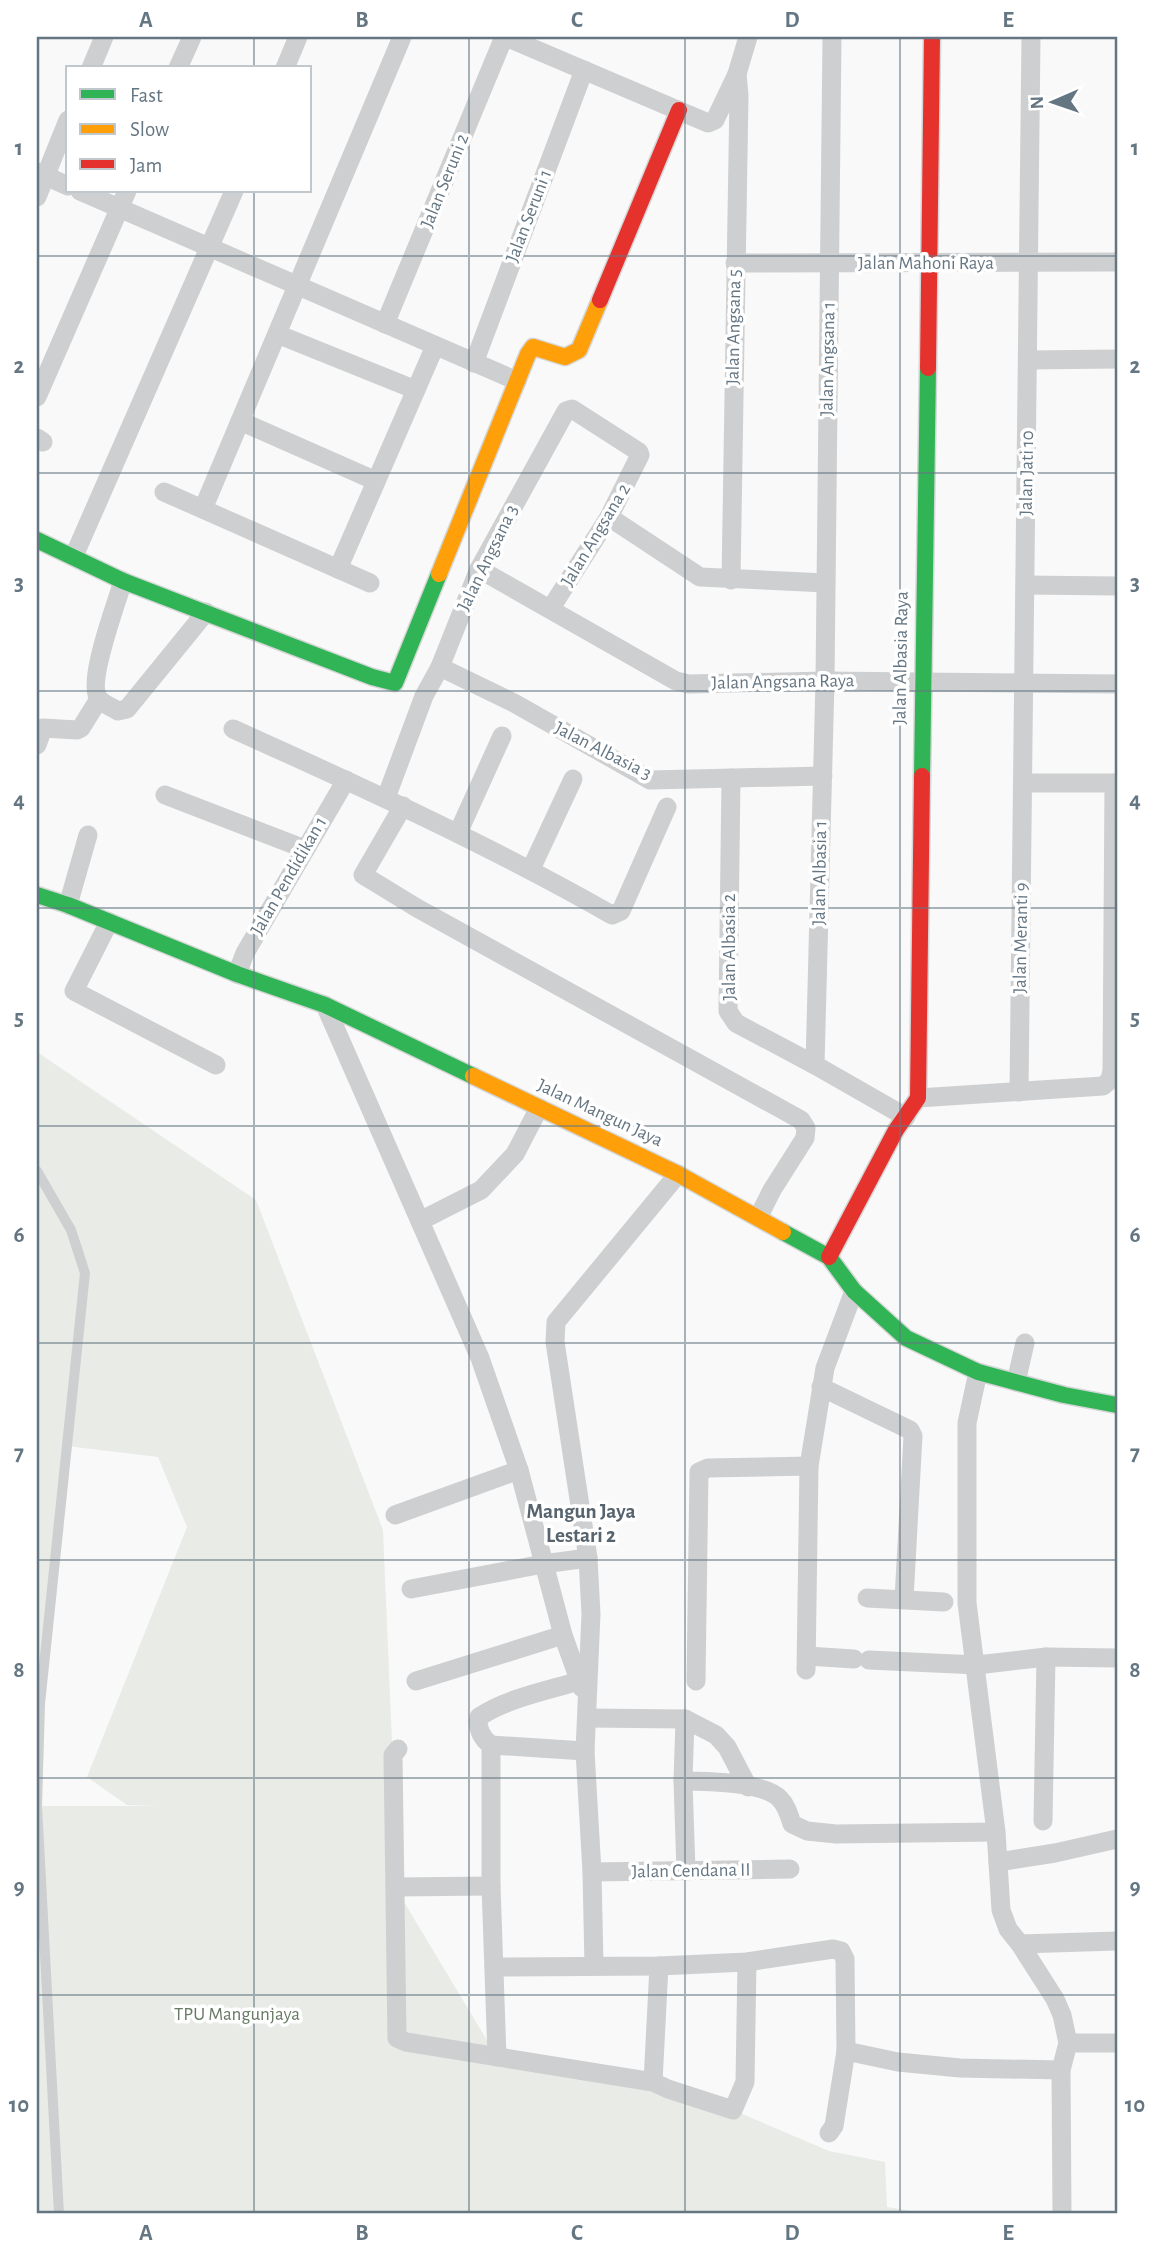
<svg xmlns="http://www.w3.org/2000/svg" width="1154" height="2251" viewBox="0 0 1154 2251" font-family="'Alegreya Sans',sans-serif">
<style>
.green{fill:#e8ebe6;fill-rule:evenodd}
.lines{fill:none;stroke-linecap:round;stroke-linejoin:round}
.fast-casing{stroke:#d5d6d7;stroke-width:19}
.slow-casing{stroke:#d5d6d7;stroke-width:19}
.jam-casing{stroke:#d5d6d7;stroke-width:19}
.lane{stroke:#cecfd0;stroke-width:10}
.street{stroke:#cecfd0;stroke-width:19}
.fast{stroke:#30b455;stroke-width:16}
.slow{stroke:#ff9f0a;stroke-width:16}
.jam{stroke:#e5322d;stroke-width:16}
.grid{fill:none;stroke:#657683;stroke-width:2;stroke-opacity:0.55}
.labels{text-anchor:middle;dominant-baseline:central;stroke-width:7;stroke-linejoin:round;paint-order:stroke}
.street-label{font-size:19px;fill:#657683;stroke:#fff}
.park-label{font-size:19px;fill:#687a64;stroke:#fff}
.neighbourhood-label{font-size:21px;font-weight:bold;fill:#57646e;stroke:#fff}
.neatline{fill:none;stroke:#657683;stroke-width:2.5}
.grid-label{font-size:23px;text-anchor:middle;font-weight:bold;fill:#657683}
</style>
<rect width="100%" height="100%" fill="#f9f9f9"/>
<!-- green -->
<path class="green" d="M37,1052l219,148 127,330 10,236 2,121 102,170 156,25 80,28 96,41 56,11 2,45 42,7h-892zM67,1446l91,11 29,70 -100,250 40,28 31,1h-120l2,-102z"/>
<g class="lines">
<!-- fast casing -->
<g class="fast-casing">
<g id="fast">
<polyline points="37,540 123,581 372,677 395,683 439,574"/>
<polyline points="922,776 928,368"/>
<polyline points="37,895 68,905 237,974 325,1005 473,1076"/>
<polyline points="783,1232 829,1257 854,1291 906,1338 978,1372 1064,1395 1117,1405"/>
</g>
</g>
<!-- slow casing -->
<g class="slow-casing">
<g id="slow">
<polyline points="439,574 528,354 533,347 565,357 579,350 600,300"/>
<polyline points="473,1076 678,1174 783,1232"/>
</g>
</g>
<!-- jam casing -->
<g class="jam-casing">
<g id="jam">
<polyline points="600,300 679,110"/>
<polyline points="928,368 932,37"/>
<polyline points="829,1257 896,1130 918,1098 922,776"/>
</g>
</g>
<!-- lane -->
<polyline class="lane" points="37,1171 71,1230 85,1273 40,1704 37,1806 59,2214"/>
<!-- street -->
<g class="street">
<polyline points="506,37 708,123 715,120 737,74 748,37"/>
<polyline points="91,68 104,37"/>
<polyline points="178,68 192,37"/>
<polyline points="285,68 298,37"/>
<polyline points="37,172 68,186"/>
<polyline points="80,191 517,381"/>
<polyline points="37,197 68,120"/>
<polyline points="735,263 1117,262"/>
<polyline points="385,324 504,37"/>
<polyline points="277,334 416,390"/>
<polyline points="1028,360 1117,359"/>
<polyline points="474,363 584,70"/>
<polyline points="37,397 127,191"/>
<polyline points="240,421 376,481"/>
<polyline points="37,438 43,442"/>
<polyline points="164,492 370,583"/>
<polyline points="203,509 402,37"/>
<polyline points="609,517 700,577 826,583"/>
<polyline points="74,556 234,191"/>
<polyline points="338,569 435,346"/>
<polyline points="479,569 676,681 689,684 825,681 1117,684"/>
<polyline points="731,580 739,95 737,74"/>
<path d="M123,581c-6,21 -37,102 -24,118 4,5 13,8 19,12l9,-2 79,-97"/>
<polyline points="1025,585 1117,586"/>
<polyline points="440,667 514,703 650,780 823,776"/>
<path d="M233,729c129,58 256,116 379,186l9,-4 46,-104"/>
<polyline points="37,745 43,728 77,730 81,728 99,699"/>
<polyline points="731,778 728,1011 736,1023 815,1065 906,1117"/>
<polyline points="1023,783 1117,783"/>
<polyline points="165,795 305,849"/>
<polyline points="386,798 424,696 440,667 479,569 566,411 572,409 639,452 640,455 609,517 551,608"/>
<polyline points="403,806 363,875 417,908 801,1120 806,1128 805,1138 772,1190 759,1216"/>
<polyline points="458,833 502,736"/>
<polyline points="531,869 573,779"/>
<polyline points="68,905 88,835"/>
<polyline points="109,922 74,991 216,1065"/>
<polyline points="237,974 245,953 346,780"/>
<polyline points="325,1005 480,1358 519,1470 563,1635 582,1688"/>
<polyline points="815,1065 825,681 832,37"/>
<polyline points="1019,1092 1031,37"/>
<polyline points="918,1098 1103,1086 1110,1080 1112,1070 1114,783"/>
<polyline points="420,1221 481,1190 515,1154 539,1108"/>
<polyline points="978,1372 967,1423 967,1603 996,1832 1001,1910 1008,1929 1020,1944 1055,1999 1062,2015 1068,2043 1061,2070 1062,2214"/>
<polyline points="1016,1382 1025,1343"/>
<polyline points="821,1387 910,1430 913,1436 904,1599"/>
<polyline points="395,1515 519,1470"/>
<polyline points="411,1589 543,1564 588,1558"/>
<polyline points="867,1598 944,1602"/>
<polyline points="807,1656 854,1659"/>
<polyline points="869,1660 977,1665 1046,1657 1117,1658"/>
<polyline points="806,1670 809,1466 825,1368 854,1291"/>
<polyline points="416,1681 563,1635"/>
<polyline points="696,1681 699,1472 708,1468 809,1466"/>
<polyline points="587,1718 685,1719 716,1735 727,1747 748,1787"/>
<polyline points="685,1719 683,1781 686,1871"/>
<polyline points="491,1745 585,1751"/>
<polyline points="398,1749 393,1755 397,2038 406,2042 653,2082 668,2089 733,2110 745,2082 747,1962"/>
<path d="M683,1781c23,0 82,1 97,18 7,7 9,16 12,25l15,7 29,3 160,-2"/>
<polyline points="1043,1821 1046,1657"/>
<polyline points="998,1862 1055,1853 1117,1839"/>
<polyline points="592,1872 790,1869"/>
<polyline points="395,1887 491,1886"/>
<polyline points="1020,1944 1117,1941"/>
<polyline points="594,1966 592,1872 585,1751 591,1614 588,1558 555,1342 556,1322 678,1174"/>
<polyline points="494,1967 659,1966 747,1962 833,1949 841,1951 845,1959 846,2051 834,2126 829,2133"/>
<polyline points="1068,2043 1117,2043"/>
<polyline points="846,2051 898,2062 960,2068 1061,2070"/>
<path d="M497,2057l-6,-171v-141c-9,-6 -15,-18 -12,-28 29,-19 67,-26 100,-36"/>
<polyline points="653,2082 659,1966"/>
</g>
<!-- fast -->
<use href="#fast" class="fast"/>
<!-- slow -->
<use href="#slow" class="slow"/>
<!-- jam -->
<use href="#jam" class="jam"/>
</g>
<!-- grid -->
<path class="grid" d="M254,37v31M469,37v2177M685,37v2177M900,37v2177M254,191v2023M37,256h1080M37,473h1080M37,691h1080M37,908h1080M37,1126h1080M37,1343h1080M37,1560h1080M37,1778h1080M37,1995h1080"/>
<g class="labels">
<!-- street labels -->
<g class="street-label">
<text transform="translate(445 181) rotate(-68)">Jalan Seruni 2</text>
<text transform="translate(529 216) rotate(-69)">Jalan Seruni 1</text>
<text x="926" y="263">Jalan Mahoni Raya</text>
<text transform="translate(734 327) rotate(-89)">Jalan Angsana 5</text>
<text transform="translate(828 359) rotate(-89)">Jalan Angsana 1</text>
<text transform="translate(1027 473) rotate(-89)">Jalan Jati 10</text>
<text transform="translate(596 535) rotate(-59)">Jalan Angsana 2</text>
<text transform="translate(488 558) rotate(-64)">Jalan Angsana 3</text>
<text transform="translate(901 658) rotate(-89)">Jalan Albasia Raya</text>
<text transform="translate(783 682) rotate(-1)">Jalan Angsana Raya</text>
<text transform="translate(603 751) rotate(27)">Jalan Albasia 3</text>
<text transform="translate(820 873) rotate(-89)">Jalan Albasia 1</text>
<text transform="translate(289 876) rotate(-60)">Jalan Pendidikan 1</text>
<text transform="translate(1021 938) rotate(-89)">Jalan Meranti 9</text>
<text transform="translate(729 947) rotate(-90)">Jalan Albasia 2</text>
<text transform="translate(600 1113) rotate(25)">Jalan Mangun Jaya</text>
<text transform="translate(691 1871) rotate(-1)">Jalan Cendana II</text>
</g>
<!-- park labels -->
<g class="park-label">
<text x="237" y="2014">TPU Mangunjaya</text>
</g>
<!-- neighbourhood labels -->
<g class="neighbourhood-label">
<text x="581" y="1511">Mangun Jaya<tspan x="581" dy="24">Lestari 2</tspan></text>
</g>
</g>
<!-- border -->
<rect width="1154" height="2251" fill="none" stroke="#ffffff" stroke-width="77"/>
<!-- legend -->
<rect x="66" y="66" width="245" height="126" fill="#ffffff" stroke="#c1c8cd" stroke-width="2"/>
<rect x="80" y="89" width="35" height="10" fill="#30b455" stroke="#c1c8cd" stroke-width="2"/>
<text x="130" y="102" font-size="21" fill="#657683">Fast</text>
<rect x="80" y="124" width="35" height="10" fill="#ff9f0a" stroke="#c1c8cd" stroke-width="2"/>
<text x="130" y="136" font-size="21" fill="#657683">Slow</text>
<rect x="80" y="159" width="35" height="10" fill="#e5322d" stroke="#c1c8cd" stroke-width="2"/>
<text x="130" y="172" font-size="21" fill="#657683">Jam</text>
<!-- north arrow -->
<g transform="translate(1053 102) rotate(268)" stroke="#ffffff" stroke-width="5" paint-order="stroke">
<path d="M0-5L12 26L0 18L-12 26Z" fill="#657683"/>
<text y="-10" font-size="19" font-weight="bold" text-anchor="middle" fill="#657683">N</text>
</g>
<rect x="38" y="38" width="1078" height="2174" class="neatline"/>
<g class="grid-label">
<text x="146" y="27">A</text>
<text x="362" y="27">B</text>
<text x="577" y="27">C</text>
<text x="792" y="27">D</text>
<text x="1008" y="27">E</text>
<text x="19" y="155">1</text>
<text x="1135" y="155">1</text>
<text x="19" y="373">2</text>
<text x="1135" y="373">2</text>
<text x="19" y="590">3</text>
<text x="1135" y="590">3</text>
<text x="19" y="807">4</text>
<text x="1135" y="807">4</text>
<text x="19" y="1025">5</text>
<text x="1135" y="1025">5</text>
<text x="19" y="1242">6</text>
<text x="1135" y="1242">6</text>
<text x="19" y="1460">7</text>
<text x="1135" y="1460">7</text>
<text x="19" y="1677">8</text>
<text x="1135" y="1677">8</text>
<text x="19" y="1894">9</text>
<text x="1135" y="1894">9</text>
<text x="19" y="2112">10</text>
<text x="1135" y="2112">10</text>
<text x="146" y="2240">A</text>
<text x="362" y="2240">B</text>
<text x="577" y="2240">C</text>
<text x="792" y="2240">D</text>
<text x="1008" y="2240">E</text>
</g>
</svg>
